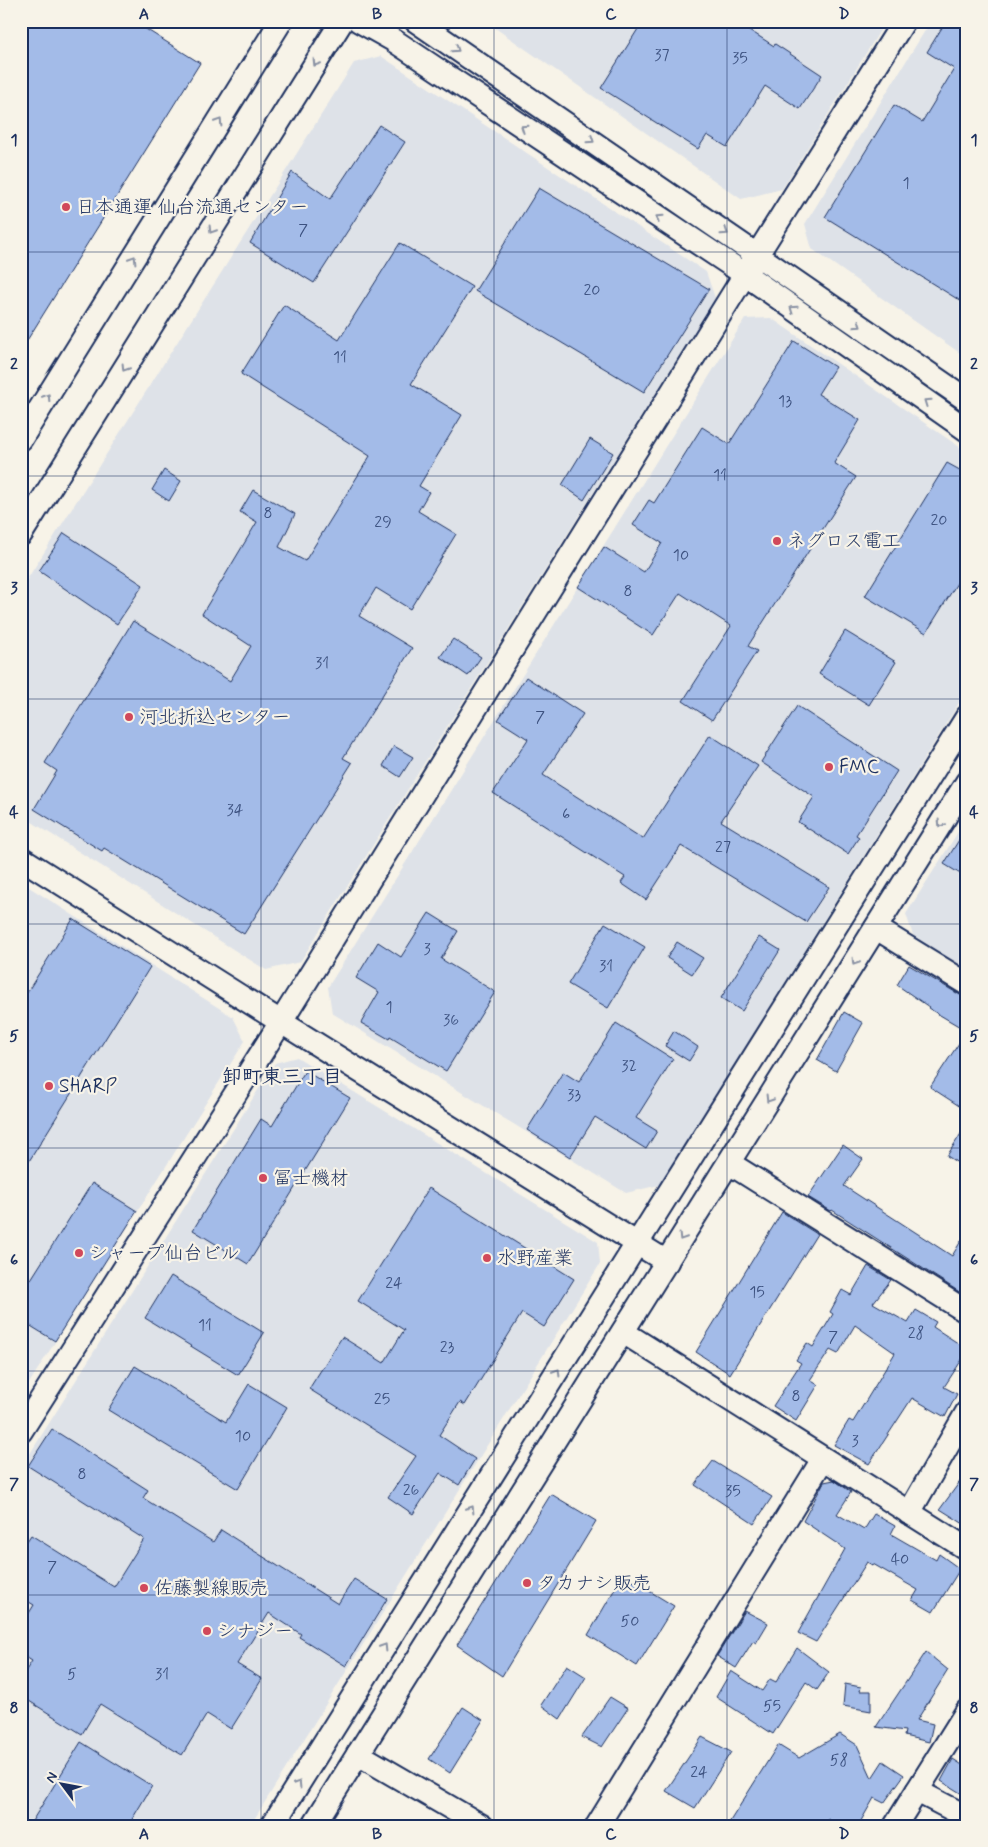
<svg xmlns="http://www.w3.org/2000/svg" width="988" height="1847" viewBox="0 0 988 1847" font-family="Mynerve,'Klee One',sans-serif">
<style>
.built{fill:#dee2e8}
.building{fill:#a3bbe8;stroke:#1b2f5e}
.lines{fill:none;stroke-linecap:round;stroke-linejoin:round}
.minor-casing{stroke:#1b2f5e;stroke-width:26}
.minor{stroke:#f7f3e8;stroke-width:22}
.oneway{stroke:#8991a3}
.grid{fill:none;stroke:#1b2f5e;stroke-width:1;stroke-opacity:0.55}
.poi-dot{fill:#d1495b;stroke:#f7f3e8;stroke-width:2}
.labels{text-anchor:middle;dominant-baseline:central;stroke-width:4.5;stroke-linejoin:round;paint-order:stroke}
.number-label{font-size:16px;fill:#3d5280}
.poi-label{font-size:19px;fill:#1b2f5e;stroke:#f7f3e8;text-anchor:start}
.neighbourhood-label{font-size:20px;font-weight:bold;fill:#1b2f5e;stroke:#f7f3e8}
.neatline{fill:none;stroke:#1b2f5e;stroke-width:2}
.grid-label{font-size:16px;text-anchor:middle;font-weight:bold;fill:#1b2f5e}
</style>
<rect width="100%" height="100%" fill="#f7f3e8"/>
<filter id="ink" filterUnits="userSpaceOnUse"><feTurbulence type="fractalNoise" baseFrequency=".02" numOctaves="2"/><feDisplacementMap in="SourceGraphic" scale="10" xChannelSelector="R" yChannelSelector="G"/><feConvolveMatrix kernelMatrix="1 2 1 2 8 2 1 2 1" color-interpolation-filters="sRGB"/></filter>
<g filter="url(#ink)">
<!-- built -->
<g class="built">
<polygon points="485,21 886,21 782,189 741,199"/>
<polygon points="931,21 967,21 967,358 812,249 805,224"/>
<polygon points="381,56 706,272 715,298 300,962 266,970 21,815 21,589 354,63"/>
<polygon points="771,318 967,452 967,690 659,1185 626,1193 332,1013 328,987 745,319"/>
<polygon points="967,818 967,969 913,935 906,914"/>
<polygon points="21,882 233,1017 245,1041 21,1396"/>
<polygon points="297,1057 598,1242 600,1264 250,1826 21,1826 21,1468 275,1063"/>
</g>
<!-- building -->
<g class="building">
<polygon points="21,21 133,21 200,63 21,350"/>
<polygon points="643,21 735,21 774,46 775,44 822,75 800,109 765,86 727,147 707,135 698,149 601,88"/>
<polygon points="946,21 967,21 967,305 825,217 894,105 922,122 954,69 927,52"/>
<polygon points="379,125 405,142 314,283 250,243 292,172 330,199"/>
<polygon points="539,188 709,289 644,392 475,291"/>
<polygon points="400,243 472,287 411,384 462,415 419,486 429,492 418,511 456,534 410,609 376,588 359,616 412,648 343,758 352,763 244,934 104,848 102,851 34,809 57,771 45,763 133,621 230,681 251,646 202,614 257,522 240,512 253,490 295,514 279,547 305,561 370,456 241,374 284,305 339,340"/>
<polygon points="794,341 835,367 818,394 860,420 834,463 856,477 748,646 757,651 712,720 683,701 731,626 680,593 653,635 578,587 604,547 644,572 662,543 633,525 649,500 654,503 702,427 729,444"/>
<polygon points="590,439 613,453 584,500 562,485"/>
<polygon points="947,463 967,474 967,567 926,633 865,596"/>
<polygon points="164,470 181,481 169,501 152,490"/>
<polygon points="64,533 143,585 117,624 39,571"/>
<polygon points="845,631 896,662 869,705 819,674"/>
<polygon points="453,639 481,657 468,676 440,657"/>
<polygon points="526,677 583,714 543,775 643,839 710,735 758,766 721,821 829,887 806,922 681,846 646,900 621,883 625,877 493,793 528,739 498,720"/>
<polygon points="797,706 897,771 856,835 859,837 848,854 798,822 814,797 761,762"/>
<polygon points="394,746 413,757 400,777 383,766"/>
<polygon points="967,827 967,878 944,864"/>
<polygon points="429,913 458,931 441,959 495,992 446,1071 390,1037 389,1039 361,1023 379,992 356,978 378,942 401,957"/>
<polygon points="73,919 150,967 21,1174 21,1002"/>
<polygon points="605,923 645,947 608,1008 568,984"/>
<polygon points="759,937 780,950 742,1011 721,998"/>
<polygon points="677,942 703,958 692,974 667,958"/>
<polygon points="909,965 967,999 967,1111 930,1087 967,1031 928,1008 929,1007 897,985"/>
<polygon points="844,1012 863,1023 836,1071 817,1060"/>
<polygon points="616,1023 673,1059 636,1118 657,1131 646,1149 595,1117 570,1157 527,1130 563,1072 579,1082"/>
<polygon points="674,1031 698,1047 689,1061 665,1046"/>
<polygon points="305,1071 350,1098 248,1264 193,1230 261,1119 272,1126"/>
<polygon points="967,1124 967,1169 947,1156"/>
<polygon points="843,1145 863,1159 844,1186 952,1256 967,1231 967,1284 961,1293 832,1210 831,1211 808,1197"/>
<polygon points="92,1183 137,1211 55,1341 21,1320 21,1295"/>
<polygon points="429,1188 574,1279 544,1327 522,1313 465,1405 460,1402 439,1435 475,1459 459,1485 440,1473 413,1514 388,1497 416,1456 309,1389 342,1337 384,1363 404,1330 358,1301"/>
<polygon points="782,1212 817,1234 730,1374 696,1352"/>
<polygon points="868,1266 891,1280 873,1303 908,1323 916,1310 936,1322 933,1327 967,1349 967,1352 944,1387 957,1394 945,1417 912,1398 869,1464 834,1445 849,1420 853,1422 895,1353 855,1325 838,1354 830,1350 810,1380 818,1385 796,1421 773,1406 801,1363 796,1360 807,1343 813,1347 833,1314 830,1312 842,1290 851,1295"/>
<polygon points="171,1276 264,1333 238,1375 145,1318"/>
<polygon points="135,1366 226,1422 249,1384 287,1407 238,1489 108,1410"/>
<polygon points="52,1429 148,1490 143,1498 213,1542 221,1530 338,1604 354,1579 387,1599 346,1666 299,1637 301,1634 269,1613 237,1664 262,1679 246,1705 231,1729 207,1714 182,1755 100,1704 82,1734 21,1696 21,1678 32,1661 21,1654 21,1626 34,1605 21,1597 21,1537 27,1541 31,1535 114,1587 144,1539 28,1466"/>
<polygon points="713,1461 772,1497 754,1524 695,1485"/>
<polygon points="967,1472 967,1526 940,1509"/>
<polygon points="834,1480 851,1492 837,1514 864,1530 874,1514 895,1526 891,1534 936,1560 939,1554 960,1569 933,1612 912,1600 918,1590 873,1564 872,1565 867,1562 816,1642 798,1633 845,1549 803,1521 824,1482"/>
<polygon points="551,1494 596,1521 502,1676 457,1645"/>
<polygon points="623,1575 674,1606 637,1666 588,1635"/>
<polygon points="745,1611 768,1623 756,1643 753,1641 736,1668 717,1656"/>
<polygon points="797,1648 829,1672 817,1690 806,1682 773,1734 716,1697 731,1671 762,1691 770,1679 776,1682"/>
<polygon points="926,1652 948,1670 917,1720 933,1724 929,1742 904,1736 905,1731 876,1727"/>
<polygon points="567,1665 586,1677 560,1719 541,1705"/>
<polygon points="845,1684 861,1687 860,1691 871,1691 871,1711 843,1706"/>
<polygon points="610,1697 628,1708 602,1747 582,1737"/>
<polygon points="463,1707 483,1720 450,1773 429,1759"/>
<polygon points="840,1734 857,1745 872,1778 883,1761 904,1775 884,1803 874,1798 858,1826 839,1826 828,1819 824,1826 727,1826 778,1745 799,1758"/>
<polygon points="702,1737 731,1752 695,1808 666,1791"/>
<polygon points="81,1742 152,1786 128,1826 29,1826"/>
<polygon points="953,1759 967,1768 967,1797 941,1781"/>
</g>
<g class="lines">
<!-- minor casing -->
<g class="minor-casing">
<g id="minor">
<polyline points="359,21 393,40 746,275 967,430"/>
<polyline points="416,21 757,255 967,400"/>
<polyline points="21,439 281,21"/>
<polyline points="21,534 342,21"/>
<polyline points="21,858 281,1022 667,1262"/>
<polyline points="876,928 967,984"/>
<polyline points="729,1163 967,1312"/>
<polyline points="623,1332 967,1549"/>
<polyline points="21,1431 281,1022 757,255 904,21"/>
<polyline points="909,1513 967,1412"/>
<polyline points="358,1754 482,1826"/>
<polyline points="917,1791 967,1817"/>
<polyline points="272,1826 967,717"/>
<polyline points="313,1826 967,782"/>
<polyline points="597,1826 823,1459"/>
<polyline points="895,1826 967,1711"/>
</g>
</g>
<!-- minor -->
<use href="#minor" class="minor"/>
</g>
<!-- one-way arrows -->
<defs><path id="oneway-chevron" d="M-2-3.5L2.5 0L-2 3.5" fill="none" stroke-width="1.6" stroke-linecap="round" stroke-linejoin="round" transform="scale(1.25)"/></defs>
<g class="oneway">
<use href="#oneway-chevron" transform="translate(456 49) rotate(34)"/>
<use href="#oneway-chevron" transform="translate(316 63) rotate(122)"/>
<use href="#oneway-chevron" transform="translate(219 122) rotate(-58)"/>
<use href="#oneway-chevron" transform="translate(524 128) rotate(-146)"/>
<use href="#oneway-chevron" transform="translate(591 140) rotate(34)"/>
<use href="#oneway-chevron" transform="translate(659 218) rotate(-146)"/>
<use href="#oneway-chevron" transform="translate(212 230) rotate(122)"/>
<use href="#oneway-chevron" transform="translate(725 232) rotate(34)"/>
<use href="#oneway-chevron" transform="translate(133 259) rotate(-58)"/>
<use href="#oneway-chevron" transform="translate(793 309) rotate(-145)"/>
<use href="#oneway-chevron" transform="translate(858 325) rotate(35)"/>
<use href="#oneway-chevron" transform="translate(125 368) rotate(122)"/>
<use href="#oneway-chevron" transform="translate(47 397) rotate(-58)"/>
<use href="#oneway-chevron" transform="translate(927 402) rotate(-145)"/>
<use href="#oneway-chevron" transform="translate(941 824) rotate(122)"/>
<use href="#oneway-chevron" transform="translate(855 962) rotate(122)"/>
<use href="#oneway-chevron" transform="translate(769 1099) rotate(122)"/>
<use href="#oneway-chevron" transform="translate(682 1237) rotate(122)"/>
<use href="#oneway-chevron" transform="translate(557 1372) rotate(-58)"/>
<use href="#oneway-chevron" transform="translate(471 1509) rotate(-58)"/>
<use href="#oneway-chevron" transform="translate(384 1647) rotate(-58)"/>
<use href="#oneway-chevron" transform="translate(298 1784) rotate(-58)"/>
</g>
</g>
<!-- grid -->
<path class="grid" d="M261,21v1805M494,21v1805M727,21v1805M21,252h946M21,476h946M21,699h946M21,924h946M21,1148h946M21,1371h946M21,1595h946"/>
<!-- markers -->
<g class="poi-dot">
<circle cx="66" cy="207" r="5"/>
<circle cx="777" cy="541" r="5"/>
<circle cx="129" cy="717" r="5"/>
<circle cx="829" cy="767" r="5"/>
<circle cx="49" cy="1086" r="5"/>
<circle cx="263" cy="1178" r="5"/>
<circle cx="79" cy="1253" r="5"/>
<circle cx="487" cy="1258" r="5"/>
<circle cx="527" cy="1583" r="5"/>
<circle cx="144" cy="1588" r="5"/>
<circle cx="207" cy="1631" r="5"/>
</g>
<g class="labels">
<!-- number labels -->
<g class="number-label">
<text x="662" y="55">37</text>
<text x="740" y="58">35</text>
<text x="906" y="183">1</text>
<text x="303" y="230">7</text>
<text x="592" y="290">20</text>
<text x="340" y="357">11</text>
<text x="785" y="401">13</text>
<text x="720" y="475">11</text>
<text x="268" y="513">8</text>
<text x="939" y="520">20</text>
<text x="383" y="522">29</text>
<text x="681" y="555">10</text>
<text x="628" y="591">8</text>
<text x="322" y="663">31</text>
<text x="540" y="717">7</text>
<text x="235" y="810">34</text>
<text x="566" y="814">6</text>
<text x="723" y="847">27</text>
<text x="427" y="949">3</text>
<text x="606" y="966">31</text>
<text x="389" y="1007">1</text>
<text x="451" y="1020">36</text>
<text x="629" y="1066">32</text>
<text x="574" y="1095">33</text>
<text x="394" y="1283">24</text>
<text x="757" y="1292">15</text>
<text x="205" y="1325">11</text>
<text x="916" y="1333">28</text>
<text x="833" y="1337">7</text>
<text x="447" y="1347">23</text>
<text x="796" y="1396">8</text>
<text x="382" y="1399">25</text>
<text x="243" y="1436">10</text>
<text x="855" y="1441">3</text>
<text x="82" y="1474">8</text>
<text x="411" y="1490">26</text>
<text x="733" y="1491">35</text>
<text x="900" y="1559">40</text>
<text x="52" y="1567">7</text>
<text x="630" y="1621">50</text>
<text x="72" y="1674">5</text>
<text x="162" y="1674">31</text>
<text x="772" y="1706">55</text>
<text x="839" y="1760">58</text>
<text x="699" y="1772">24</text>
</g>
<!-- poi labels -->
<g class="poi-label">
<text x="76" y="207">日本通運 仙台流通センター</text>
<text x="787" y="541">ネグロス電工</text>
<text x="139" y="717">河北折込センター</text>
<text x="839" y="767">FMC</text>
<text x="59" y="1086">SHARP</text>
<text x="273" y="1178">冨士機材</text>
<text x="89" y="1253">シャープ仙台ビル</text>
<text x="497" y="1258">水野産業</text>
<text x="537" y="1583">タカナシ販売</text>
<text x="154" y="1588">佐藤製線販売</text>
<text x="217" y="1631">シナジー</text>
</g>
<!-- neighbourhood labels -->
<g class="neighbourhood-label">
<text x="282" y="1077">卸町東三丁目</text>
</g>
</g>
<!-- margin -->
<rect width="988" height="1847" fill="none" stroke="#f7f3e8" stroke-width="55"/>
<!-- north arrow -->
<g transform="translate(62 1784) rotate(302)" stroke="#f7f3e8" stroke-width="4" paint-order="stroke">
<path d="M0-4L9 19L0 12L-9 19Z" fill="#1b2f5e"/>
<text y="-8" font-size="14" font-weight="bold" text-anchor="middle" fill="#1b2f5e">N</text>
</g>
<rect x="28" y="28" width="932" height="1792" class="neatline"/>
<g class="grid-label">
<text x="144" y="19">A</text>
<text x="377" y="19">B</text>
<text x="611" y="19">C</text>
<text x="844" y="19">D</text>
<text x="14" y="145">1</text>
<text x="974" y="145">1</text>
<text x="14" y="369">2</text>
<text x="974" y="369">2</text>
<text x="14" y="593">3</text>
<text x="974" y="593">3</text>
<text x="14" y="817">4</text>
<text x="974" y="817">4</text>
<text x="14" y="1041">5</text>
<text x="974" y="1041">5</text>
<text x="14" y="1265">6</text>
<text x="974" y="1265">6</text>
<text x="14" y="1489">7</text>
<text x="974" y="1489">7</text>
<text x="14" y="1713">8</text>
<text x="974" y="1713">8</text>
<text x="144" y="1839">A</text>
<text x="377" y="1839">B</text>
<text x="611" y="1839">C</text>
<text x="844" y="1839">D</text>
</g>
</svg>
